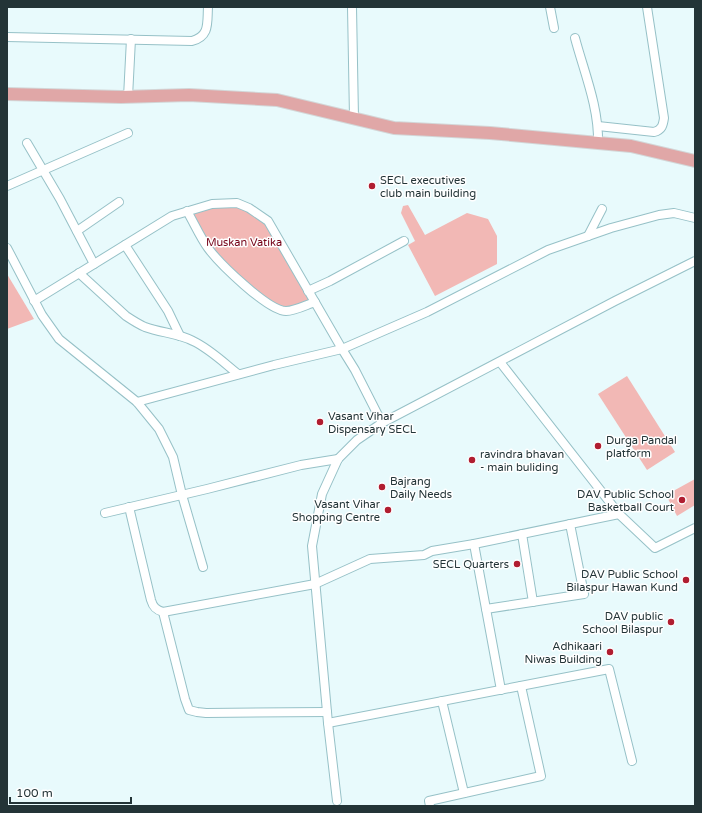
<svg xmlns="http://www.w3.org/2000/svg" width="702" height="813" viewBox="0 0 702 813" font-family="'Varela Round',sans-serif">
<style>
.green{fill:#f2b8b5}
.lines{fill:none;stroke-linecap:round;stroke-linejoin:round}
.street-casing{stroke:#96c1c7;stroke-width:10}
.primary-casing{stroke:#d3d6d7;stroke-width:14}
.street{stroke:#fff;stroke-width:8}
.primary{stroke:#e0a7a7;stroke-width:12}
.poi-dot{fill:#b01d30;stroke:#fff;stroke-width:1.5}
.labels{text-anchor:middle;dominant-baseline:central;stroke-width:3;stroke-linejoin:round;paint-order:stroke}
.poi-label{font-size:11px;fill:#233437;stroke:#fff;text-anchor:end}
.park-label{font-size:11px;fill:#750318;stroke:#fff}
</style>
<rect width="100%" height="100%" fill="#e8fafc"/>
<!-- green -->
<g class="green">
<polygon points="237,203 260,214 315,302 297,308 274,308 208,248 188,212"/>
<polygon points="408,205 425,235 467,213 488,219 497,236 497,264 435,296 408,245 415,241 401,213 403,206"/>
<polygon points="7,274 34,319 7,329"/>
<polygon points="627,376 675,452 647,470 598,394"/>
<polygon points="695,479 695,505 677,516 666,495"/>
</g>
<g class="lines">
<!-- street casing -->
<g class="street-casing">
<g id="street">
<polyline points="352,7 354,118"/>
<polyline points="550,7 554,28"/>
<path d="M7,37l185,4c18,-5 15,-18 16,-34"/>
<path d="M575,38c9,34 24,69 23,105"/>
<polyline points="128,97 131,39"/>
<path d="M598,126l56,6c8,-2 9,-7 10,-14l-17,-111"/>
<polyline points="27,143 60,199 94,264"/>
<polyline points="7,186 128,133"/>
<path d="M187,211c7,12 13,26 21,37 11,15 60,63 78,63 9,0 20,-6 29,-9"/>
<polyline points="77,231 119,202"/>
<polyline points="588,236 602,209"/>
<polyline points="125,245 168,311 180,336"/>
<polyline points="7,248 42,315 59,339 137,402 159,429 173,457 182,495 203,567"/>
<path d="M79,273l47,43c6,4 12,8 19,11 16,6 33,6 48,14 17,8 31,22 45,33"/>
<polyline points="308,291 330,281 404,241"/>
<polyline points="34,301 172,216 212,204 237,203 249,208 268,221 342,349 355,370 382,423"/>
<polyline points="500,362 619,514 655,548 695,528"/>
<polyline points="137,402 274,365 342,349 427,312 548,250 611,228 659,215 674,213 695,218"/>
<path d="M129,507l22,93c2,7 5,10 12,12l152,-28 55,-25 54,-4 8,-4 42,-7"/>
<polyline points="105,513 207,489 301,465 338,459"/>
<polyline points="522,534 533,602"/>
<polyline points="486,609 584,594 570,524"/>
<polyline points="163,612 185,699 189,710 197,712 206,713 327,712"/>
<polyline points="501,690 474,544 619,514"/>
<polyline points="442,701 464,793"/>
<polyline points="328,723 609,669 632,761"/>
<polyline points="337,801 328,723 312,546 322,494 338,459 357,440 382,423 615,301 695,261"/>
<polyline points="430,806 429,801 541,776 521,686"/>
</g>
</g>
<!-- primary casing -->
<g class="primary-casing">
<polyline id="primary" points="7,94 121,97 189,95 277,100 394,128 490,133 631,146 695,161"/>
</g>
<!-- street -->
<use href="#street" class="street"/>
<!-- primary -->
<use href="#primary" class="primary"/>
</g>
<!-- markers -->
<g class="poi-dot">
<circle cx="372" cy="186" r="4"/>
<circle cx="320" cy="422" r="4"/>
<circle cx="598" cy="446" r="4"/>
<circle cx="472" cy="460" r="4"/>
<circle cx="382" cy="487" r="4"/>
<circle cx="682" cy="500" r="4"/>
<circle cx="388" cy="510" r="4"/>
<circle cx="517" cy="564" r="4"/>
<circle cx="686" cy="580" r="4"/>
<circle cx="671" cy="622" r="4"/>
<circle cx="610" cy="652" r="4"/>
</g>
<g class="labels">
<!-- poi labels -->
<g class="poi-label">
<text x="380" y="180" text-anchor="start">SECL executives<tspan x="380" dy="13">club main building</tspan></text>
<text x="328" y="416" text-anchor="start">Vasant Vihar<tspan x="328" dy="13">Dispensary SECL</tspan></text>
<text x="606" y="440" text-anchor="start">Durga Pandal<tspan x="606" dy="13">platform</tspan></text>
<text x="480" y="454" text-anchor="start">ravindra bhavan<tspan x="480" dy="13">- main buliding</tspan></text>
<text x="390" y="481" text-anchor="start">Bajrang<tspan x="390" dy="13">Daily Needs</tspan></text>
<text x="674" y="494">DAV Public School<tspan x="674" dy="13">Basketball Court</tspan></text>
<text x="380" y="504">Vasant Vihar<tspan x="380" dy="13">Shopping Centre</tspan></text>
<text x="509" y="564">SECL Quarters</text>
<text x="678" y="574">DAV Public School<tspan x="678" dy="13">Bilaspur Hawan Kund</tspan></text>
<text x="663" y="616">DAV public<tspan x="663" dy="13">School Bilaspur</tspan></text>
<text x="602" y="646">Adhikaari<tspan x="602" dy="13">Niwas Building</tspan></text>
</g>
<!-- park labels -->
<g class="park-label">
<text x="244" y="242">Muskan Vatika</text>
</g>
</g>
<!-- border -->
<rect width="702" height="813" fill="none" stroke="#233437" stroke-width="16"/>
<!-- scale -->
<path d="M10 797v6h121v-6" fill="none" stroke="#233437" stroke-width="2"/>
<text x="16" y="797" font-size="12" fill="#233437" stroke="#ffffff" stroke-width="3" paint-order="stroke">100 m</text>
</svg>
